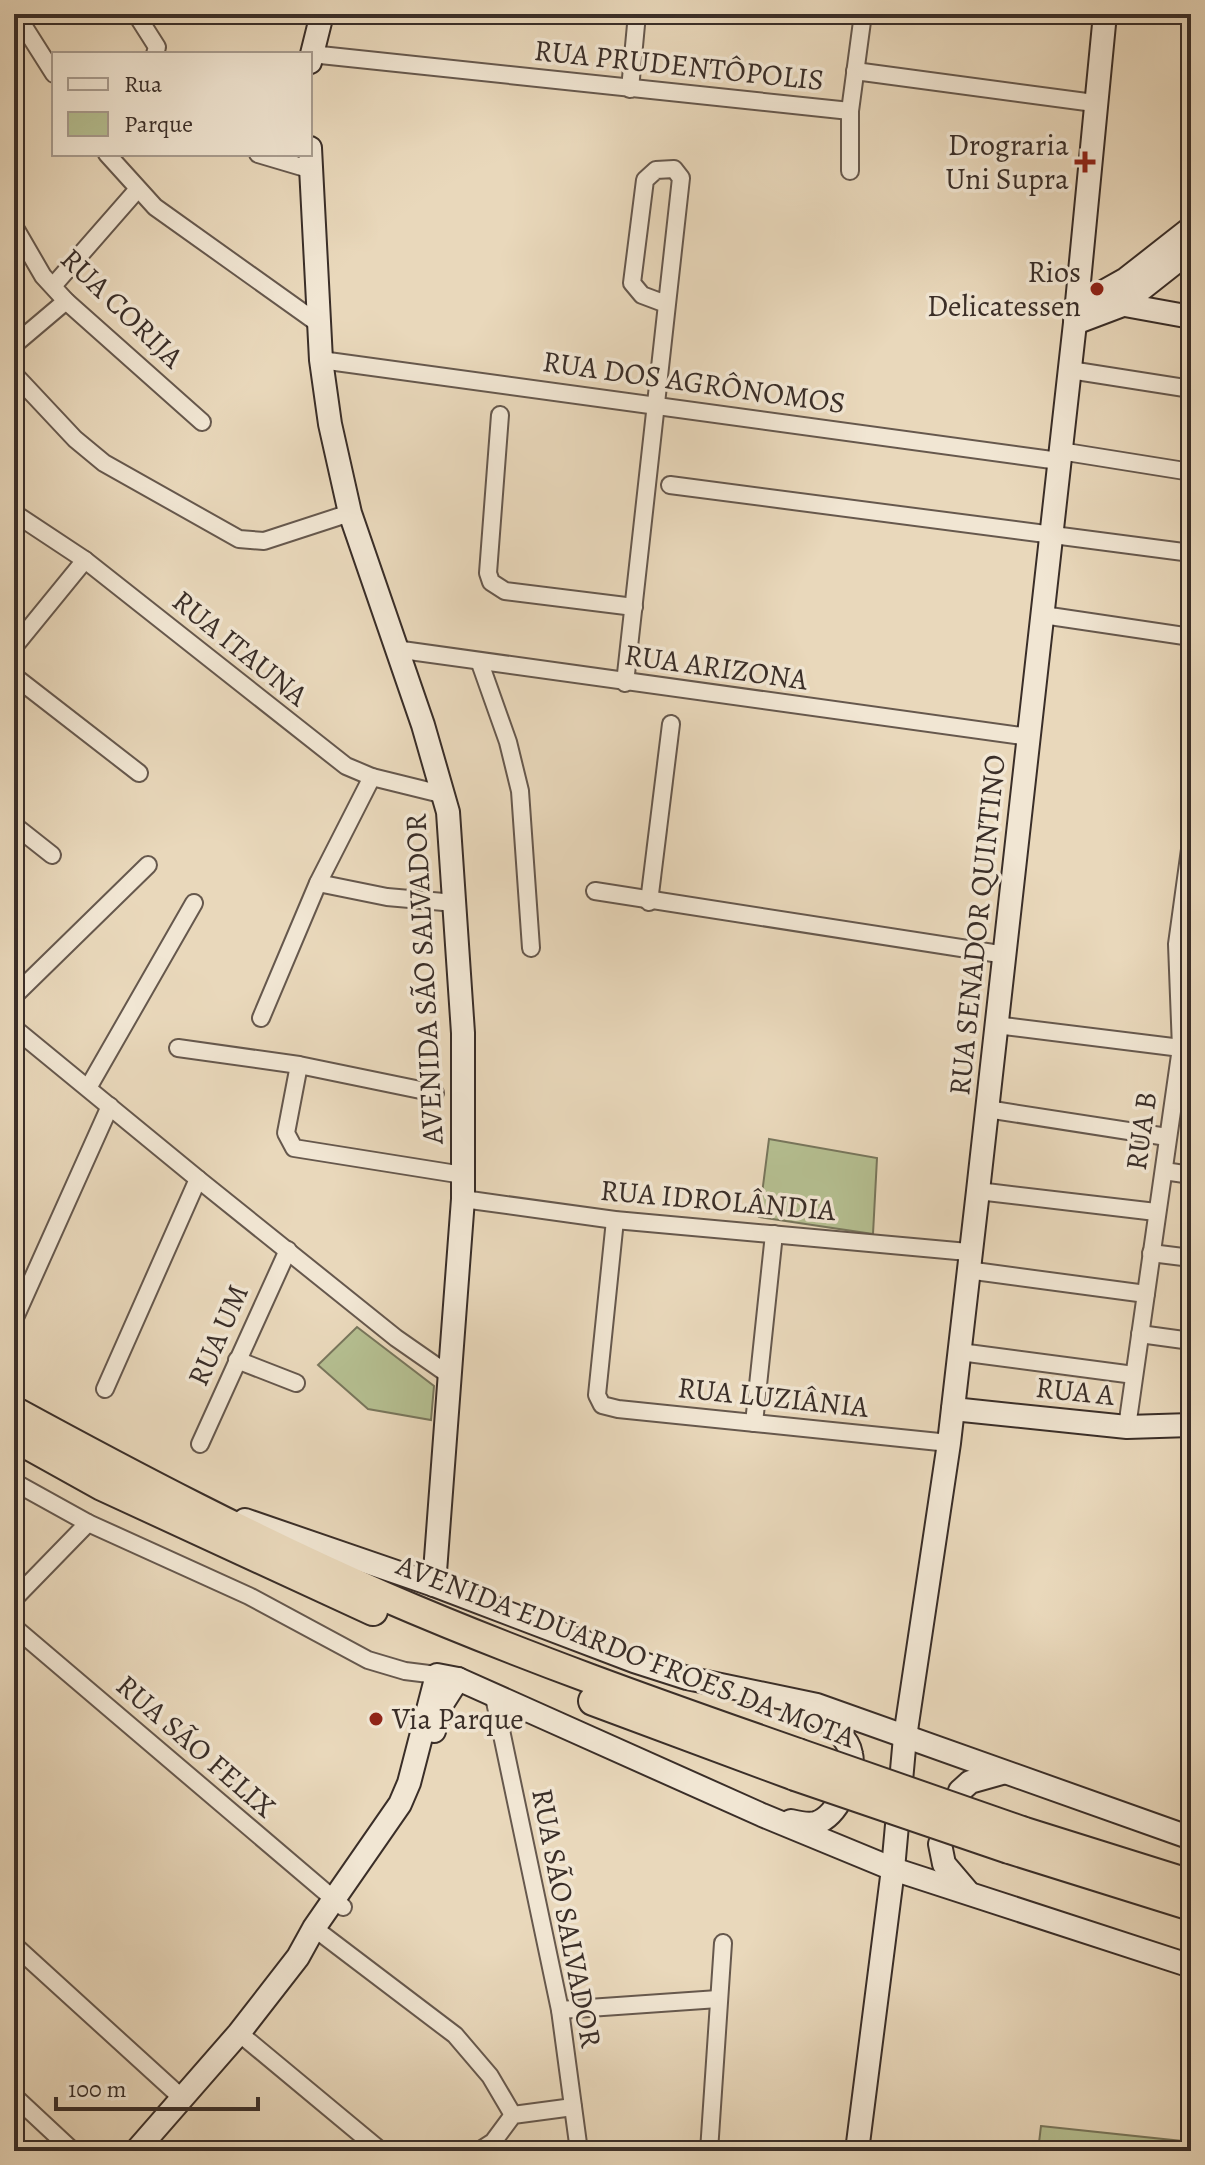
<svg xmlns="http://www.w3.org/2000/svg" width="1205" height="2165" viewBox="0 0 1205 2165" font-family="Alegreya,serif">
<style>
.green{fill:#b5bf91;stroke:#78765c;stroke-width:2}
.lines{fill:none;stroke-linecap:round;stroke-linejoin:round}
.street-casing{stroke:#66584d;stroke-width:20}
.secondary-casing{stroke:#3a2e28;stroke-width:26}
.highway-casing{stroke:#3a2e28;stroke-width:32}
.street{stroke:#f1e6d3;stroke-width:16}
.secondary{stroke:#f1e6d3;stroke-width:22}
.highway{stroke:#e9d8bb;stroke-width:28}
.highway-bridge-casing{stroke:#3a2e28;stroke-width:32;stroke-linecap:butt}
.highway-bridge{stroke:#e9d8bb;stroke-width:28}
.poi-dot{fill:#8f2418;stroke:#f1e6d3;stroke-width:3}
.labels{text-anchor:middle;dominant-baseline:central;stroke-width:7;stroke-linejoin:round;paint-order:stroke}
.street-label{font-size:30px;fill:#3a2e28;stroke:#f1e6d3}
.poi-label{font-size:30px;fill:#3a2e28;stroke:#f1e6d3;text-anchor:end}
</style>
<rect width="100%" height="100%" fill="#e9d8bb"/>
<filter id="stains"><feTurbulence type="fractalNoise" baseFrequency=".0025" numOctaves="4"/><feColorMatrix values="0 0 0 0 .2 0 0 0 0 .09 0 0 0 0 .02 0 0 0 .5 -.17"/></filter>
<radialGradient id="worn" r=".72"><stop offset=".6" stop-color="#630" stop-opacity="0"/><stop offset="1" stop-color="#630" stop-opacity=".3"/></radialGradient>
<!-- green -->
<g class="green">
<polygon points="769,1139 877,1158 873,1234 759,1217"/>
<polygon points="357,1327 434,1386 431,1420 368,1409 318,1365"/>
<polygon points="1041,2126 1191,2142 1191,2151 1038,2151"/>
</g>
<g class="lines">
<!-- street casing -->
<g class="street-casing">
<g id="street">
<polyline points="16,14 54,74"/>
<polyline points="136,14 157,47 155,54"/>
<polyline points="311,54 850,111"/>
<polyline points="855,71 1094,103"/>
<polyline points="630,89 637,14"/>
<polyline points="107,154 155,207 319,324"/>
<polyline points="258,154 312,170"/>
<polyline points="850,171 850,111 863,14"/>
<polyline points="14,226 43,276 66,301 202,422"/>
<polyline points="53,286 137,190"/>
<polyline points="14,345 66,301"/>
<polyline points="321,360 1059,461"/>
<polyline points="1070,370 1191,389"/>
<polyline points="14,374 75,439 104,463 239,539 264,541 350,513"/>
<polyline points="500,415 488,573 491,582 505,591 634,607"/>
<polyline points="1060,451 1191,472"/>
<polyline points="670,485 1191,553"/>
<polyline points="14,513 85,560 346,766 372,777 445,795"/>
<polyline points="1043,615 1191,637"/>
<polyline points="14,647 85,560"/>
<polyline points="395,649 1029,737"/>
<polyline points="480,663 508,742 520,791 531,948"/>
<polyline points="14,676 139,773"/>
<polyline points="625,683 681,178 674,169 656,170 645,180 632,283 642,295 666,304"/>
<polyline points="14,825 52,855"/>
<polyline points="318,883 387,897 455,903"/>
<polyline points="595,891 1006,955"/>
<polyline points="649,902 671,724"/>
<polyline points="14,996 148,865"/>
<polyline points="261,1018 318,883 372,777"/>
<polyline points="996,1025 1181,1048"/>
<polyline points="14,1028 198,1179 105,1389"/>
<polyline points="178,1048 299,1065 435,1093"/>
<polyline points="299,1065 286,1133 294,1148 463,1175"/>
<polyline points="88,1088 194,903"/>
<polyline points="1175,1093 1191,1095"/>
<polyline points="987,1109 1167,1137"/>
<polyline points="1164,1171 1191,1175"/>
<polyline points="198,1179 396,1338 452,1377"/>
<polyline points="978,1191 1156,1212"/>
<polyline points="463,1199 615,1220 968,1252"/>
<polyline points="615,1220 597,1395 602,1405 618,1409 949,1443"/>
<polyline points="1151,1253 1191,1258"/>
<polyline points="967,1270 1146,1294"/>
<polyline points="14,1320 110,1106"/>
<polyline points="1140,1334 1191,1341"/>
<polyline points="960,1352 1134,1375"/>
<polyline points="237,1360 296,1383"/>
<polyline points="754,1423 774,1234"/>
<polyline points="1127,1427 1181,1048 1177,944 1191,842"/>
<polyline points="200,1444 288,1250"/>
<polyline points="14,1482 88,1523 249,1596 368,1660 405,1671 437,1675"/>
<polyline points="14,1599 88,1523"/>
<polyline points="14,1627 343,1907"/>
<polyline points="494,1697 560,2010 579,2151"/>
<polyline points="314,1928 455,2035 490,2076 513,2115"/>
<polyline points="14,1945 182,2098"/>
<polyline points="560,2010 718,1999"/>
<polyline points="239,2033 381,2151"/>
<polyline points="14,2096 73,2151"/>
<polyline points="479,2151 493,2142 513,2115 573,2107"/>
<polyline points="709,2151 723,1943"/>
</g>
</g>
<!-- secondary casing -->
<g class="secondary-casing">
<g id="secondary">
<polyline points="310,62 322,14"/>
<polyline points="310,148 321,360 330,424 350,513 423,725 448,812 463,1033 463,1199 434,1585"/>
<polyline points="1114,303 1191,317"/>
<polyline points="1076,307 1126,279 1191,228"/>
<polyline points="1075,323 1120,306 1191,250"/>
<polyline points="953,1409 1127,1427 1191,1425"/>
<polyline points="245,1520 434,1585 634,1661 687,1678 817,1705 1191,1838"/>
<polyline points="434,1731 442,1704 458,1679"/>
<path d="M791,1821c8,2 17,4 25,2 22,-7 40,-48 35,-69 -3,-19 -27,-34 -42,-45"/>
<polyline points="967,1891 944,1864 940,1844 960,1791 970,1782 1002,1773"/>
<polyline points="136,2151 239,2033 298,1957 314,1928 400,1804 409,1783 437,1675 458,1679 762,1815 893,1869 1191,1966"/>
<polyline points="857,2151 893,1869 905,1737 949,1443 978,1191 1075,323 1105,14"/>
</g>
</g>
<!-- highway casing -->
<g class="highway-casing">
<g id="highway">
<path d="M14,1411c121,66 243,130 369,185 136,59 275,108 415,157"/>
<polyline points="14,1437 102,1486 373,1611"/>
<polyline points="593,1701 795,1776"/>
<polyline points="1022,1831 1191,1884"/>
<polyline points="1009,1849 1191,1906"/>
</g>
</g>
<!-- street -->
<use href="#street" class="street"/>
<!-- secondary -->
<use href="#secondary" class="secondary"/>
<!-- highway -->
<use href="#highway" class="highway"/>
<!-- highway-bridge casing -->
<g class="highway-bridge-casing">
<g id="highway-bridge">
<polyline points="798,1753 1022,1831"/>
<polyline points="795,1776 1009,1849"/>
</g>
</g>
<!-- highway-bridge -->
<use href="#highway-bridge" class="highway-bridge"/>
</g>
<!-- markers -->
<g class="poi-dot">
<path d="M1081 150h8v8h8v8h-8v8h-8v-8h-8v-8h8z"/>
<circle cx="1097" cy="289" r="8"/>
<circle cx="376" cy="1719" r="8"/>
</g>
<g class="labels">
<!-- street labels -->
<g class="street-label">
<text transform="translate(679 65) rotate(6)">RUA PRUDENTÔPOLIS</text>
<text transform="translate(122 308) rotate(44)">RUA CORIJA</text>
<text transform="translate(694 382) rotate(8)">RUA DOS AGRÔNOMOS</text>
<text transform="translate(240 648) rotate(39)">RUA ITAUNA</text>
<text transform="translate(716 667) rotate(8)">RUA ARIZONA</text>
<text transform="translate(977 925) rotate(-84)">RUA SENADOR QUINTINO</text>
<text transform="translate(424 979) rotate(-93)">AVENIDA SÃO SALVADOR</text>
<text transform="translate(1141 1131) rotate(-82)">RUA B</text>
<text transform="translate(718 1200) rotate(5)">RUA IDROLÂNDIA</text>
<text transform="translate(218 1335) rotate(-66)">RUA UM</text>
<text transform="translate(1075 1391) rotate(6)">RUA A</text>
<text transform="translate(773 1397) rotate(6)">RUA LUZIÂNIA</text>
<text transform="translate(626 1651) rotate(21)">AVENIDA EDUARDO FROES DA MOTA</text>
<text transform="translate(196 1746) rotate(41)">RUA SÃO FELIX</text>
<text transform="translate(567 1918) rotate(79)">RUA SÃO SALVADOR</text>
</g>
<!-- poi labels -->
<g class="poi-label">
<text x="1069" y="145">Drograria<tspan x="1069" dy="34">Uni Supra</tspan></text>
<text x="1081" y="272">Rios<tspan x="1081" dy="34">Delicatessen</tspan></text>
<text x="392" y="1719" text-anchor="start">Via Parque</text>
</g>
</g>
<!-- margin -->
<rect width="1205" height="2165" fill="none" stroke="#e9d8bb" stroke-width="48"/>
<rect x="16" y="16" width="1173" height="2133" fill="none" stroke="#3a2e28" stroke-width="4"/>
<rect x="24" y="24" width="1157" height="2117" fill="none" stroke="#3a2e28" stroke-width="2"/>
<!-- legend -->
<rect x="52" y="52" width="260" height="104" fill="#f1e6d3" stroke="#a89c8f" stroke-width="2"/>
<rect x="68" y="78" width="40" height="12" fill="#f1e6d3" stroke="#a89c8f" stroke-width="2"/>
<text x="124" y="92" font-size="24" fill="#3a2e28">Rua</text>
<rect x="68" y="112" width="40" height="24" fill="#b5bf91" stroke="#a89c8f" stroke-width="2"/>
<text x="124" y="132" font-size="24" fill="#3a2e28">Parque</text>
<!-- scale -->
<path d="M56 2097v12h202v-12" fill="none" stroke="#3a2e28" stroke-width="4"/>
<text x="68" y="2097" font-size="24" fill="#3a2e28" stroke="#f1e6d3" stroke-width="6" paint-order="stroke">100 m</text>
<rect width="100%" height="100%" filter="url(#stains)"/>
<rect width="100%" height="100%" fill="url(#worn)"/>
</svg>
